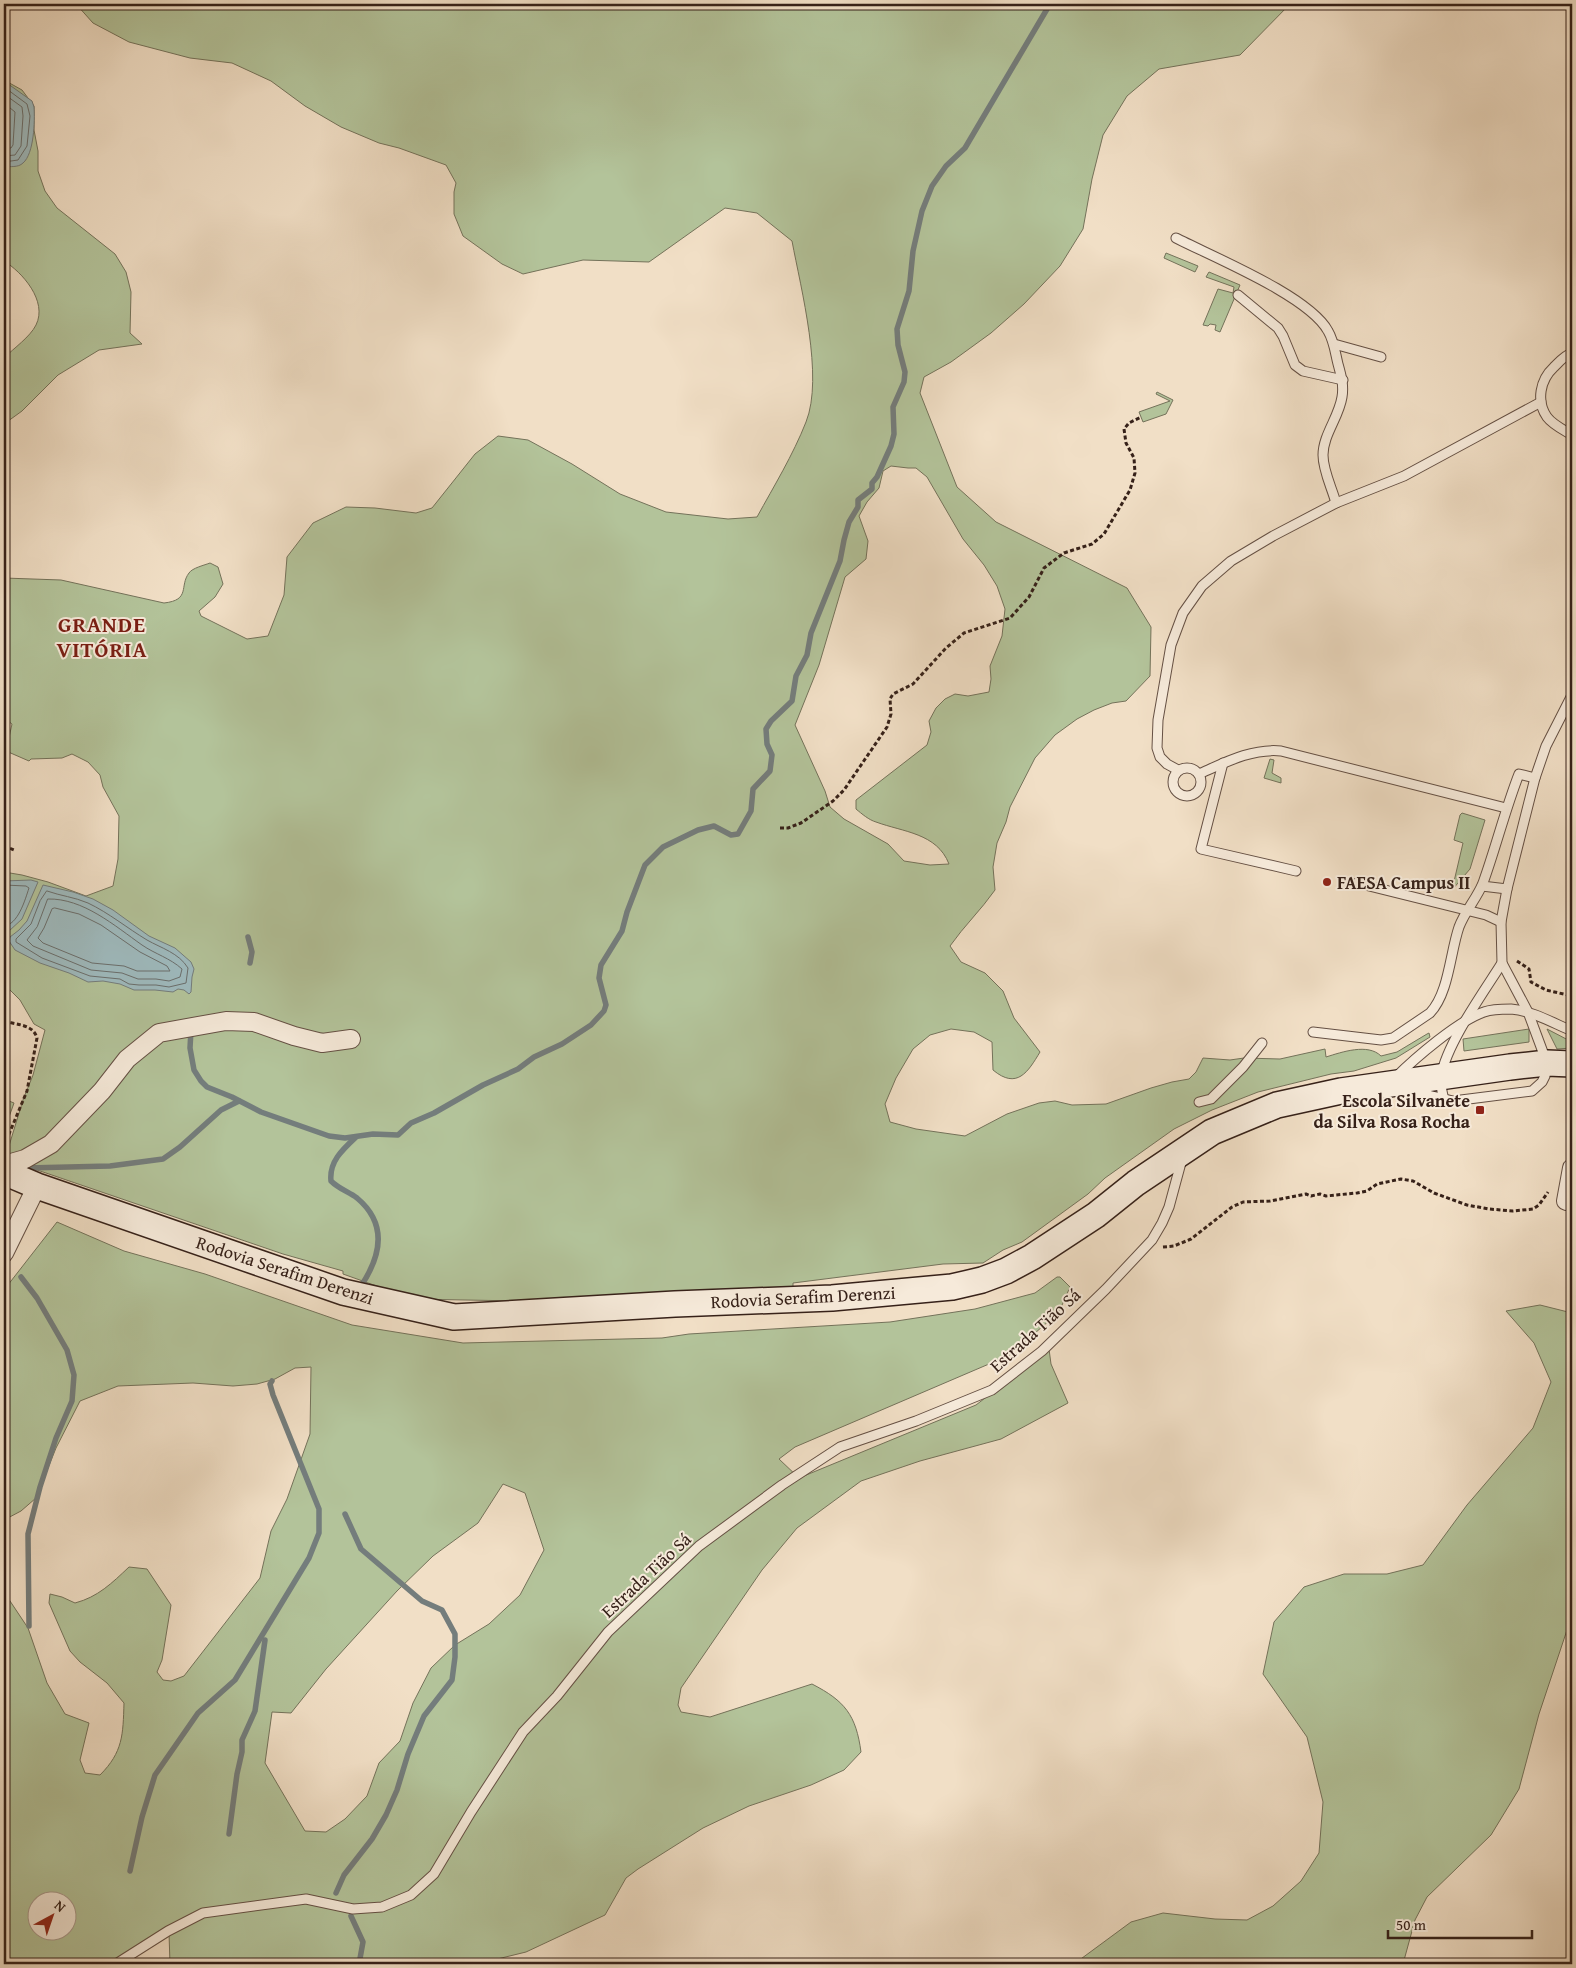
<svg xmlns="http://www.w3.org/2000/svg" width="1576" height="1968" viewBox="0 0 1576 1968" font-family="'Gentium Book Plus',serif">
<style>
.green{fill:#b3c39a;stroke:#74725a;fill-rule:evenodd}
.water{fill:#9ebabe;stroke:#747d7c}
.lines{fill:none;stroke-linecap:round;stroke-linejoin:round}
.shore{stroke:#6a6e6c;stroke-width:1}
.stream{stroke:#747d7c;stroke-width:5.5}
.service-casing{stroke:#655044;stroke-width:11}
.minor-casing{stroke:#655044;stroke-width:20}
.secondary-casing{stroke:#362119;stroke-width:28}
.path{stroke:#362119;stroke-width:3;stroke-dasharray:4 2.5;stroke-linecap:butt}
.service{stroke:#f6eada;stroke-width:9}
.minor{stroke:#f6eada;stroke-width:18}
.secondary{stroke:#f6eada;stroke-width:25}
.poi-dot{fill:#8f2418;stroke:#f6eada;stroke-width:2}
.labels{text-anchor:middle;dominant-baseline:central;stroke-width:4;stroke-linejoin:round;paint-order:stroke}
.poi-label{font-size:18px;font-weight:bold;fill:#362119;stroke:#f6eada;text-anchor:start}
.street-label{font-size:18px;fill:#362119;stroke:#f6eada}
.district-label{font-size:22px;font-weight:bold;letter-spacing:1px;fill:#7a1f14;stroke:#f6eada}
</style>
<rect width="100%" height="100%" fill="#f1dfc6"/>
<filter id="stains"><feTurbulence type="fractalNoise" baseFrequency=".004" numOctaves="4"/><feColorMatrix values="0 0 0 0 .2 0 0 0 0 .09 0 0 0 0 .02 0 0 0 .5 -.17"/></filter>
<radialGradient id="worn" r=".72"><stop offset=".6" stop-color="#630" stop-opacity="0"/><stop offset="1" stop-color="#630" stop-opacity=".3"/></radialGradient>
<!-- green -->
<g class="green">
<path d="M76,4h1214l-50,51 -81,14 -32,27 -24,39 -11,44 -9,50 -23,37 -36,38 -33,29 -40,29 -27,15 -4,16 37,94 39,35 131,66 24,39 -1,49 -24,25 -14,2 -18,7 -17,9 -22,16 -20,23 -25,49 -4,15 -9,21 -4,24 2,23c-14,20 -31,36 -45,56l11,16 24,11 18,18 11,27 26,34c-12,20 -23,38 -47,18l-1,-28 -18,-10 -23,-3 -21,6 -17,14 -17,29 -11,26 5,18 26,7 49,7 42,-22 32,-11 16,-2 17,4 34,-1 45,-16 21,-6 17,-3 7,-7 7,-14 27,2 14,-2 36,1 45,-10 1,8c16,-5 42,-14 55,-1l16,-4 30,-18 2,-1 1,4 -34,21 -42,13 -23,3 -73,18 -46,18 -38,19 -69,49 -17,16 -66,48 -19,8 -20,13 -40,1 -150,19v6l-275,12 -105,-2 -70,-25v-3l-60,-17 -278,-95 18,-59 10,-25 12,-45 -11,-6 -14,-24 -16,-16v-112l18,3 26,7 38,14 27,-10 5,-27 1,-43 -16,-29 -3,-12 -12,-13 -16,-8 -10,4 -31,1 -2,2 -23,-10 6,-27 -8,-6v-140l57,2 103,23c27,-3 15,-17 25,-30 3,-5 16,-8 21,-10l8,4 5,17 -8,13 -16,14 2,5 46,23 21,-3 16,-41 3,-38 26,-34 33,-16 29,1 41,5 16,-5 43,-54 23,-18 30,4 44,24 48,30 46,18 62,7 29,-2c17,-31 36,-62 49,-95 18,-45 -5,-133 -14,-181l-35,-28 -32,-5 -76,54 -66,-2 -60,14 -21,-10 -39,-28 -9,-22v-22l2,-9 -10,-18 -47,-17 -20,-5 -38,-16 -36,-21 -34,-25 -39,-18 -42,-5 -61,-16 -36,-19zM891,466l17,2h8l11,9 36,62 21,26 13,21 8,23 -3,27 -12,30 1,13 -2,13 -21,4 -13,-2 -10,5 -9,9 -7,13 2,11 -4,13 -71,55v9c6,5 13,11 20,13 27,10 61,11 73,42l-19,1 -26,-4 -16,-17 -44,-25 -14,-12 -5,-16 -30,-66 24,-60 26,-88 21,-18 2,-18 -9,-25 8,-14 12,-14 4,-17z"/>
<path d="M4,80l18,10 12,16v24l4,21v20l7,20 12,17 58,46 11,18 5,20 -1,41 12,11 -43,6 -41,25 -36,36 -18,13v-66c10,-10 26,-21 32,-33 12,-24 -14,-53 -32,-64z"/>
<polygon points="1166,253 1198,266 1195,272 1164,258"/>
<polygon points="1209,272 1240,285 1220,332 1215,330 1216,325 1210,324 1208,326 1203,325 1218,289 1233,293 1234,287 1206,277"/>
<polygon points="1157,392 1173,400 1166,414 1143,422 1139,412 1170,401 1156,394"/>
<polygon points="1270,759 1274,760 1272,773 1281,778 1281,783 1264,778"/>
<polygon points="1462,813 1485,820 1470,869 1452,890 1463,843 1454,840 1460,815"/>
<polygon points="1529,1029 1529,1042 1464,1051 1463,1039"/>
<polygon points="1547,1029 1572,1042 1572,1048 1557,1049"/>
<polygon points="4,1099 14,1103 4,1131"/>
<path d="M57,1222l67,29 81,23 147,51 111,18 199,-5 27,-4 201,-12 85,-13 60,-16 22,-16h3l10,10 -11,25 -49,43 -215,92 -16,12 20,19 177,-73 73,-56 2,15 17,39 -67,36 -81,22 -59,20 -64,47 -35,42 -81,118 -3,17 3,7 29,5 102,-33c33,17 44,31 49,68l-17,18 -33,15 -62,21 -46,22 -65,41 -12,9 -21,37 -79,37 -49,12h-307l-1,-31 -52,31h-113v-372l24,36 19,55 18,31 24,9 -9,37 5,13 15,2c23,-23 23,-40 24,-72l-17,-20 -27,-21 -10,-11 -21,-48 1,-9 12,3 13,6c23,-6 37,-20 54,-36l18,2 24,36 -9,55 -5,12 6,8 8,1 13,-5 76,-98 11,-47 16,-32 23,-65 1,-67 -16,1 -20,11 -18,5 -24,2 -40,-3 -75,3 -38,15 -24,47 -20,50 -15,13 -17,9v-230zM503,1484l22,9 19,57 -24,45 -31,29 -34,21 -24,23 -18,35 -13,38 -21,22 -12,33 -22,23 -19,13 -21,-1 -40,-68 7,-51 19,1 35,-44 71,-78 36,-35 45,-33zM38,1900h30v30h-30z"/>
<polygon points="1540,1305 1572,1313 1572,1615 1539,1714 1519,1789 1491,1835 1427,1897 1415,1920 1403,1964 1074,1964 1131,1922 1163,1913 1215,1919 1247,1920 1273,1906 1301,1881 1319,1853 1323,1802 1307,1737 1263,1674 1274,1622 1304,1587 1344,1574 1387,1574 1423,1565 1467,1505 1533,1428 1551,1382 1534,1343 1506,1311"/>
</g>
<!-- water -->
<g class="water">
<path d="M4,81l28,20 2,6c1,14 0,47 -11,56 -5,5 -13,3 -19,4z"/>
<polygon points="31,880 38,882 22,919 9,931 4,931 4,881"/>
<polygon points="43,885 73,892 93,899 113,910 149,936 175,948 191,962 194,969 192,977 191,992 189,994 184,990 178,989 173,992 155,990 134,990 120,984 103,981 88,982 69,973 40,963 15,950 9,941 10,937 19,930 27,921"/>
</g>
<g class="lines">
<!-- shore -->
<g class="shore">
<polyline points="4,87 27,104 30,116 27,146 18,160 4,162"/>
<polyline points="4,94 22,107 23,116 21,146 15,155 4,156"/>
<polyline points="4,103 15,112 13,145 11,148 4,148"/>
<path d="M4,885l22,1 3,2c-4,12 -11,37 -25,38"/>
<path d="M47,891c14,5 27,6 41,12 21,10 39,25 59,37 14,8 32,13 41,28l-2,15 -17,4 -13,-2h-17l-10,-1 -9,-5 -30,-3 -48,-18 -26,-16v-3l15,-15 9,-23z"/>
<path d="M48,899c35,-1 67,27 94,46 13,9 28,13 40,24l-2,8 -11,4 -13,-2h-18l-16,-6 -31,-3 -58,-24 -6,-6 10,-13z"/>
<polygon points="55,908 79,914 101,925 140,952 167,966 170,971 137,971 124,966 92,963 43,943 38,938 44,928 52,909"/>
</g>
<!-- stream -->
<g class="stream">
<polyline points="248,937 252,952 250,963"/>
<polyline points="191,1030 190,1048 194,1070 201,1081 207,1087 232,1097 261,1112 329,1136 345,1138 373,1134 398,1135 411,1123 434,1113 483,1085 518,1069 534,1057 562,1044 591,1025 604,1011 606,1005 599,978 601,965 622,931 627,912 645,865 663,847 698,830 714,826 731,835 738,834 751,811 753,789 770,771 772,755 767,744 766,729 771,721 792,701 796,676 807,655 811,633 840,561 844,540 849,522 858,507 858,500 872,489 872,483 877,477 891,446 894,434 893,407 904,382 905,372 898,345 897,329 909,291 913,251 922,211 932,186 946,166 965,148 1050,4"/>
<path d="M356,1137c-14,13 -27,25 -25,44 8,8 18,11 26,17 31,26 24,58 4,88"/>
<polyline points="26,1168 110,1166 163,1159 180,1147 221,1110 239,1101"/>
<polyline points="21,1277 37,1298 67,1350 74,1375 72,1401 56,1438 40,1487 28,1534 29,1626"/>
<polyline points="229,1834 237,1774 242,1752 242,1740 255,1711 265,1640"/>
<polyline points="130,1871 142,1817 155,1775 198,1713 235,1680 309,1558 319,1533 319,1509 273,1395 270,1384 272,1381"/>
<polyline points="336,1893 344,1875 372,1839 386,1815 397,1790 408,1754 424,1716 452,1680 455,1657 455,1634 442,1610 422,1601 361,1549 345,1514"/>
<polyline points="351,1916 363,1942 359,1964"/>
</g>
<!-- service casing -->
<g class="service-casing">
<g id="service">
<path d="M1176,238c37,19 133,58 152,93 6,10 7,21 10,33 3,11 6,21 4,33 -3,20 -19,38 -19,58 0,16 9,33 13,48"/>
<polyline points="1238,295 1278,328 1283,336 1295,365 1303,371 1343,380"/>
<polyline points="1334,344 1381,357"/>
<path d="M1572,353c-7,2 -13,9 -18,14 -14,13 -18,34 -7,50 6,8 17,13 25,18"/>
<polyline points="1223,763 1201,849 1296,871"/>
<circle cx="1187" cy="782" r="14"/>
<polyline points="1178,770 1167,764 1160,757 1157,748 1158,720 1171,645 1183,613 1202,586 1231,561 1273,536 1336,503 1404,476 1541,402"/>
<path d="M1199,774c25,-11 53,-26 82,-23l225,57"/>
<polyline points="1357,883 1486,915 1501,922"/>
<polyline points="1482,886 1507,889"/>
<path d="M1313,1032l68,8 12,-2 37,-25c19,-20 20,-60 29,-86 6,-16 18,-29 24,-44 13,-36 22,-73 36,-109l16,4"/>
<path d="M1395,1078c20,-20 63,-57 89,-66 8,-3 19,-3 27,-3 22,2 42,14 61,22"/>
<polyline points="1408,1090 1453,1101 1532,1091 1542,1082 1545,1076 1547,1063 1528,1012 1502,963 1501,922 1507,889 1535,778 1546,746 1572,695"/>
<path d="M1444,1100c-2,-8 -4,-15 -3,-24 6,-33 42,-83 61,-113"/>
<polyline points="1199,1102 1211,1099 1243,1067 1262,1043"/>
<polyline points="116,1964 168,1931 203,1913 306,1899 353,1909 382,1907 411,1895 434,1874 471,1812 523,1732 557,1696 608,1632 699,1546 782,1485 840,1447 916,1421 992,1390 1042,1351 1106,1289 1152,1240 1162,1223 1169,1207 1182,1159"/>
</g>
</g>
<!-- minor casing -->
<g class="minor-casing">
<g id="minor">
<polyline points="4,1165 25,1159 51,1144 102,1091 127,1059 159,1033 226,1021 254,1022 294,1036 322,1043 351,1039"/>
<polyline points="1566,1201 1572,1168"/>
<polyline points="4,1253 37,1186"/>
</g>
</g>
<!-- secondary casing -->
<g class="secondary-casing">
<polyline id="secondary" points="4,1172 37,1186 343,1292 454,1317 675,1304 832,1298 952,1287 982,1280 1006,1271 1032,1257 1096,1215 1136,1183 1212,1132 1277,1105 1341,1091 1510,1067 1547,1063 1572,1064"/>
</g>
<!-- path -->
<g class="path">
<polyline points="780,828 788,828 801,823 833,801 844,790 887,727 891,714 890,699 893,694 913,684 946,648 964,633 1010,618 1029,597 1044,568 1064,553 1092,544 1104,534 1130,490 1135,473 1134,458 1126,443 1124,429 1129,423 1141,417"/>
<polyline points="4,846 14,850"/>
<polyline points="1517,961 1529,969 1531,982 1546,990 1572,996"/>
<path d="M4,1021c13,4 29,3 33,17l-10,53 -23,55"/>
<polyline points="1163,1247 1174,1246 1191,1239 1232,1207 1243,1202 1270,1201 1306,1194 1311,1196 1320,1194 1326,1196 1357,1193 1367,1191 1377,1184 1401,1179 1413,1181 1434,1193 1467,1205 1489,1209 1513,1211 1533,1209 1539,1205 1548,1192"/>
</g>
<!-- service -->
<use href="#service" class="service"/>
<!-- minor -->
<use href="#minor" class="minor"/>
<!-- secondary -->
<use href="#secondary" class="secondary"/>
</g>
<!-- markers -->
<g class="poi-dot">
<circle cx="1327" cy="882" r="5"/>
<rect x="1475" y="1105" width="10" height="10" rx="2.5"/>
</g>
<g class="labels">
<!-- poi labels -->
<g class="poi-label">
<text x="1337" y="882">FAESA Campus II</text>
<text x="1470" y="1100" text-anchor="end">Escola Silvanete<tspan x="1470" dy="21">da Silva Rosa Rocha</tspan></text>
</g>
<!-- street labels -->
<g class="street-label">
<text transform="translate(285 1270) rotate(18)">Rodovia Serafim Derenzi</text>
<text transform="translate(803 1297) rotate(-3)">Rodovia Serafim Derenzi</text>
<text transform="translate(1035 1330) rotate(-42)">Estrada Tião Sá</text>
<text transform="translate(646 1575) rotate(-43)">Estrada Tião Sá</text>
</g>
<!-- district labels -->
<g class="district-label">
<text x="102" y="624">GRANDE<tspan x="102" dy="25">VITÓRIA</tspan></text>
</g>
</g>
<!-- margin -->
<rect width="1576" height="1968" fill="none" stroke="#f1dfc6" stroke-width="20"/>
<rect x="5" y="5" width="1566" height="1958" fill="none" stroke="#362119" stroke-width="2.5"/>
<rect x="10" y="10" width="1556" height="1948" fill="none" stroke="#362119"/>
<!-- north arrow -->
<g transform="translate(52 1916) rotate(40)"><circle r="24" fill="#f6eada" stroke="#a99a8d"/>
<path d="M0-4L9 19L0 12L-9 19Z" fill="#8f2418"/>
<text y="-8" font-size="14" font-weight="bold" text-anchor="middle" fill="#362119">N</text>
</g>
<!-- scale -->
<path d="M1388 1930v8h144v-8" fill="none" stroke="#362119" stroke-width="2.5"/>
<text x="1396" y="1930" font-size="15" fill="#362119" stroke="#f6eada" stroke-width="4" paint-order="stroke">50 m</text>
<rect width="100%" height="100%" filter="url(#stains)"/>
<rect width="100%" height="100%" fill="url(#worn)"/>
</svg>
